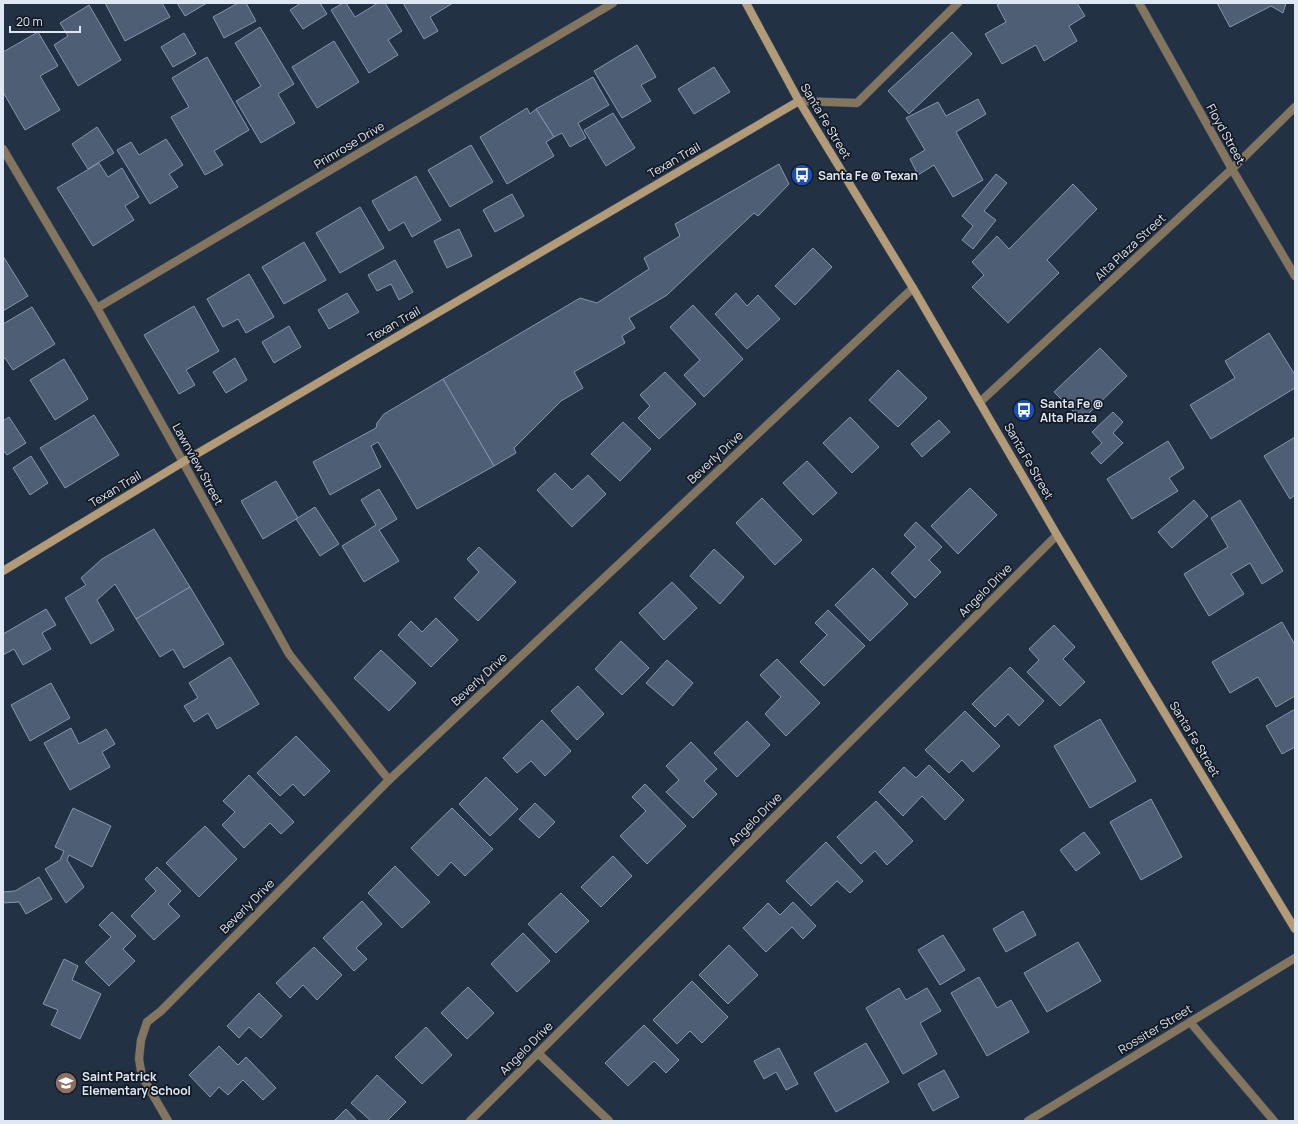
<svg xmlns="http://www.w3.org/2000/svg" width="1298" height="1124" viewBox="0 0 1298 1124" font-family="Manrope,sans-serif">
<style>
.building{fill:#4e5e74;stroke:#8495ae}
.lines{fill:none;stroke-linecap:round;stroke-linejoin:round}
.lane-casing{stroke:#414e61;stroke-width:9}
.street-casing{stroke:#414e61;stroke-width:9}
.secondary-casing{stroke:#414e61;stroke-width:9}
.lane{stroke:#84755f;stroke-width:8}
.street{stroke:#84755f;stroke-width:8}
.secondary{stroke:#b39b77;stroke-width:8}
.labels{text-anchor:middle;dominant-baseline:central;stroke-width:3.5;stroke-linejoin:round;paint-order:stroke}
.street-label{font-size:12px;fill:#dee7f4;stroke:#121922}
.poi-label{font-size:12px;font-weight:bold;fill:#dee7f4;stroke:#121922;text-anchor:start}
</style>
<rect width="100%" height="100%" fill="#233145"/>
<!-- building -->
<g class="building">
<polygon points="105,3 162,3 170,17 125,41"/>
<polygon points="177,3 207,3 185,16"/>
<polygon points="238,3 246,3 256,21 224,38 213,17"/>
<polygon points="301,3 320,3 327,14 303,29 290,10"/>
<polygon points="343,3 346,3 355,17 378,3 385,3 402,31 388,40 398,55 369,73 331,10"/>
<polygon points="403,3 453,3 430,17 438,31 424,39"/>
<polygon points="1001,3 1077,3 1085,16 1069,26 1077,41 1044,61 1036,45 1002,64 985,34 1006,22 997,5"/>
<polygon points="1217,3 1286,3 1283,13 1271,6 1230,27"/>
<polygon points="89,5 121,60 78,86 54,45 68,36 60,23"/>
<polygon points="260,27 294,84 278,94 295,123 261,143 236,101 261,86 235,43"/>
<polygon points="38,32 58,66 40,76 60,110 25,130 3,92 3,52"/>
<polygon points="952,32 972,54 909,114 888,91"/>
<polygon points="184,33 196,54 173,67 161,47"/>
<polygon points="334,41 359,82 317,108 292,67"/>
<polygon points="637,45 656,77 641,85 651,101 622,118 594,71"/>
<polygon points="207,57 249,130 214,151 223,165 205,175 171,117 189,107 172,78"/>
<polygon points="714,67 730,92 694,114 678,89"/>
<polygon points="593,77 609,105 578,123 586,138 570,147 562,133 554,137 536,109"/>
<polygon points="978,99 986,114 956,132 983,180 953,197 934,165 918,175 910,159 925,150 906,118 938,102 946,116"/>
<polygon points="527,108 530,114 536,109 554,137 546,142 554,156 507,184 480,137"/>
<polygon points="613,113 635,148 606,166 584,130"/>
<polygon points="97,127 114,153 88,169 72,144"/>
<polygon points="166,139 183,165 169,174 178,187 150,204 117,150 131,142 139,155"/>
<polygon points="471,145 493,182 450,207 428,170"/>
<polygon points="99,163 108,177 122,168 139,197 125,206 134,220 93,246 57,188"/>
<polygon points="779,164 789,184 758,216 754,213 667,295 629,318 635,328 622,336 625,343 574,372 583,388 561,401 514,448 516,453 494,466 443,379 580,298 597,303 649,269 644,258 680,236 675,224"/>
<polygon points="996,174 1007,183 984,211 996,220 973,249 962,240 973,226 962,216"/>
<polygon points="416,176 441,220 412,237 404,222 389,231 372,201"/>
<polygon points="1073,184 1097,209 1047,260 1059,273 1008,323 972,287 984,275 972,262 997,236 1009,249"/>
<polygon points="512,194 524,216 495,232 483,210"/>
<polygon points="360,207 384,248 340,273 316,233"/>
<polygon points="459,229 472,256 447,268 434,241"/>
<polygon points="304,242 326,280 284,304 262,267"/>
<polygon points="813,248 832,267 795,305 775,286"/>
<polygon points="3,256 28,296 3,311"/>
<polygon points="395,260 413,292 399,300 391,284 377,291 368,275"/>
<polygon points="249,274 274,317 246,333 238,319 223,327 207,299"/>
<polygon points="347,293 359,312 329,329 318,310"/>
<polygon points="736,293 747,306 758,295 780,319 747,349 715,314"/>
<polygon points="693,305 743,359 704,397 684,375 700,360 670,327"/>
<polygon points="194,306 219,351 186,370 195,385 179,394 144,335"/>
<polygon points="32,307 55,344 13,370 5,358 3,359 3,324"/>
<polygon points="289,326 301,347 274,363 262,342"/>
<polygon points="1269,333 1295,375 1295,388 1211,439 1190,405 1235,378 1225,361"/>
<polygon points="1100,348 1127,376 1082,420 1054,392"/>
<polygon points="235,358 247,380 226,393 213,372"/>
<polygon points="64,359 88,399 55,420 30,380"/>
<polygon points="898,370 927,398 898,427 869,400"/>
<polygon points="665,372 696,404 659,439 638,418 650,406 640,395"/>
<polygon points="443,379 494,466 417,509 378,442 371,446 381,467 330,495 313,462 376,428 377,423 384,414"/>
<polygon points="1113,412 1123,422 1113,433 1123,443 1101,464 1091,453 1102,443 1092,432"/>
<polygon points="94,415 119,455 65,488 40,448"/>
<polygon points="9,417 26,443 7,455 3,450 3,421"/>
<polygon points="850,417 879,447 852,473 823,443"/>
<polygon points="939,420 950,432 922,457 911,444"/>
<polygon points="623,422 651,449 620,481 591,454"/>
<polygon points="1295,437 1295,495 1290,499 1264,456"/>
<polygon points="1168,441 1184,468 1169,478 1178,491 1132,519 1107,479"/>
<polygon points="31,456 48,483 30,495 13,468"/>
<polygon points="807,461 837,493 813,515 783,483"/>
<polygon points="555,473 572,490 588,475 606,494 572,527 537,490"/>
<polygon points="276,481 298,518 263,539 241,501"/>
<polygon points="970,488 997,515 958,554 931,526"/>
<polygon points="379,489 397,519 379,530 399,561 364,582 342,546 376,525 361,500"/>
<polygon points="762,498 802,540 775,565 736,523"/>
<polygon points="1194,500 1208,516 1172,548 1158,532"/>
<polygon points="1240,500 1283,571 1262,584 1250,563 1231,574 1244,594 1209,616 1184,574 1228,547 1211,518"/>
<polygon points="315,507 339,544 320,556 296,519"/>
<polygon points="916,522 942,547 929,560 941,572 915,598 891,573 916,547 904,535"/>
<polygon points="154,529 190,587 136,619 115,584 97,600 114,630 91,644 65,598 86,585 81,578 102,559"/>
<polygon points="479,547 516,582 478,621 454,598 479,572 467,559"/>
<polygon points="714,549 744,577 720,604 690,576"/>
<polygon points="873,568 908,604 870,641 835,605"/>
<polygon points="672,582 697,608 664,640 639,613"/>
<polygon points="190,587 224,644 184,668 173,649 160,657 136,619"/>
<polygon points="46,609 56,625 42,633 51,649 23,665 14,649 3,655 3,634"/>
<polygon points="828,610 865,646 824,686 800,662 827,635 815,623"/>
<polygon points="436,618 458,640 431,667 398,635 411,621 422,632"/>
<polygon points="1282,622 1295,645 1295,696 1276,707 1258,677 1230,693 1212,662"/>
<polygon points="1054,625 1075,647 1063,659 1085,682 1060,706 1027,672 1039,660 1029,649"/>
<polygon points="621,641 649,668 622,695 595,669"/>
<polygon points="381,650 416,683 389,711 354,678"/>
<polygon points="230,657 259,704 217,729 208,713 194,722 184,706 198,698 189,683"/>
<polygon points="777,659 820,703 786,736 765,714 781,697 760,675"/>
<polygon points="667,660 693,683 673,706 646,683"/>
<polygon points="1010,667 1044,701 1019,726 1008,714 995,727 972,704"/>
<polygon points="51,683 70,718 30,741 11,705"/>
<polygon points="578,686 604,714 577,740 551,711"/>
<polygon points="1295,709 1295,747 1282,754 1266,726"/>
<polygon points="965,711 1000,746 973,772 962,760 949,773 925,750"/>
<polygon points="1100,719 1136,781 1090,808 1054,746"/>
<polygon points="542,720 571,751 545,776 531,761 517,773 503,758"/>
<polygon points="747,721 770,745 737,777 714,753"/>
<polygon points="71,728 79,744 106,729 115,744 102,752 110,767 70,790 44,743"/>
<polygon points="296,736 330,771 304,796 293,784 280,796 257,773"/>
<polygon points="691,742 717,769 704,781 717,794 693,818 666,792 679,780 666,766"/>
<polygon points="929,765 964,800 945,820 922,796 903,816 879,792 904,767 916,778"/>
<polygon points="249,775 294,822 281,834 270,823 244,848 222,825 235,812 223,801"/>
<polygon points="486,777 518,809 490,836 459,804"/>
<polygon points="645,784 686,826 647,864 620,836 646,811 632,797"/>
<polygon points="1151,799 1182,857 1141,880 1110,822"/>
<polygon points="876,801 913,841 887,865 875,851 861,864 837,837"/>
<polygon points="535,803 555,822 539,838 519,819"/>
<polygon points="73,808 111,826 92,867 69,855 67,860 84,887 66,903 45,869 60,860 64,851 55,847"/>
<polygon points="452,808 493,849 465,876 451,862 438,876 411,848"/>
<polygon points="205,826 237,859 199,897 166,863"/>
<polygon points="1084,832 1100,853 1076,871 1060,850"/>
<polygon points="826,842 863,881 850,893 837,881 811,906 786,881"/>
<polygon points="613,856 632,876 601,907 581,887"/>
<polygon points="395,866 430,902 402,928 368,893"/>
<polygon points="157,867 181,891 168,904 180,916 154,940 131,916 156,891 145,879"/>
<polygon points="39,877 52,899 26,914 19,902 3,903 3,892 15,891"/>
<polygon points="561,893 589,921 556,953 528,924"/>
<polygon points="362,901 382,924 356,948 367,959 354,971 323,938"/>
<polygon points="793,902 816,926 803,939 792,927 766,952 743,928 768,903 780,915"/>
<polygon points="1023,911 1036,935 1006,952 993,929"/>
<polygon points="112,912 136,936 123,949 135,961 109,986 85,962 111,937 99,925"/>
<polygon points="523,933 550,961 517,992 491,964"/>
<polygon points="943,935 965,970 940,985 918,950"/>
<polygon points="1078,942 1101,981 1047,1012 1024,973"/>
<polygon points="729,945 758,975 728,1004 699,975"/>
<polygon points="314,947 342,975 317,1000 303,985 290,998 276,983"/>
<polygon points="64,959 78,966 72,980 101,994 80,1039 51,1025 58,1010 43,1004"/>
<polygon points="979,977 997,1008 1011,1000 1029,1032 987,1056 951,993"/>
<polygon points="692,981 728,1017 702,1043 690,1031 677,1044 653,1020"/>
<polygon points="468,987 494,1013 467,1039 441,1013"/>
<polygon points="899,988 906,1000 927,988 941,1011 920,1023 937,1054 903,1074 866,1008"/>
<polygon points="259,993 282,1016 261,1038 249,1027 239,1038 227,1026"/>
<polygon points="644,1025 679,1060 666,1073 654,1061 628,1086 605,1063"/>
<polygon points="426,1027 452,1055 422,1084 395,1057"/>
<polygon points="866,1043 889,1082 836,1112 814,1073"/>
<polygon points="219,1046 238,1065 246,1057 276,1088 263,1100 243,1080 228,1095 219,1087 210,1097 189,1075"/>
<polygon points="779,1048 798,1084 786,1090 776,1072 764,1079 754,1061"/>
<polygon points="944,1070 959,1097 933,1111 918,1084"/>
<polygon points="377,1075 406,1102 387,1121 371,1121 351,1103"/>
<polygon points="346,1109 357,1121 334,1121"/>
</g>
<g class="lines">
<!-- lane casing -->
<g class="lane-casing">
<g id="lane">
<polyline points="799,101 857,103 958,3"/>
<polyline points="1190,1022 1274,1121"/>
</g>
</g>
<!-- street casing -->
<g class="street-casing">
<g id="street">
<polyline points="1139,3 1232,169 1295,276"/>
<polyline points="3,149 97,308 183,462 289,654 389,780"/>
<polyline points="97,308 613,3"/>
<polyline points="980,402 1232,169 1295,107"/>
<polyline points="538,1053 609,1121"/>
<polyline points="168,1121 142,1076 139,1059 141,1040 147,1022 161,1011 389,780 913,288"/>
<polyline points="470,1121 1057,535"/>
<polyline points="1028,1121 1295,958"/>
</g>
</g>
<!-- secondary casing -->
<g class="secondary-casing">
<g id="secondary">
<polyline points="746,3 799,101 913,288 1057,535 1295,929"/>
<polyline points="3,571 183,462 799,101"/>
</g>
</g>
<!-- lane -->
<use href="#lane" class="lane"/>
<!-- street -->
<use href="#street" class="street"/>
<!-- secondary -->
<use href="#secondary" class="secondary"/>
</g>
<!-- icons -->
<defs>
<g id="bus-disc" transform="scale(1.15)"><circle r="9.5" fill="#1a4fb4" stroke="#121922"/><path d="M-5-6H5V4H4V6H2V4H-2V6H-4V4H-5ZM-3.5-4V0h7V-4ZM-3.5 1.2v1.5H-2V1.2ZM2 1.2v1.5H3.5V1.2Z" fill="#fff"/></g>
<g id="school-disc" transform="scale(1.15)"><circle r="9.5" fill="#8d6e63" stroke="#121922"/><path d="M0-5L7-2L0 1L-7-2ZM-4 1L0 2.5L4 1V4Q0 6-4 4Z" fill="#fff"/></g>
</defs>
<g fill-rule="evenodd">
<use href="#bus-disc" x="802" y="175"/>
<use href="#bus-disc" x="1024" y="410"/>
<use href="#school-disc" x="66" y="1083"/>
</g>
<g class="labels">
<!-- street labels -->
<g class="street-label">
<text transform="translate(826 121) rotate(59)">Santa Fe Street</text>
<text transform="translate(1226 134) rotate(61)">Floyd Street</text>
<text transform="translate(349 145) rotate(-31)">Primrose Drive</text>
<text transform="translate(674 160) rotate(-30)">Texan Trail</text>
<text transform="translate(1130 247) rotate(-43)">Alta Plaza Street</text>
<text transform="translate(394 324) rotate(-30)">Texan Trail</text>
<text transform="translate(715 457) rotate(-43)">Beverly Drive</text>
<text transform="translate(1029 461) rotate(60)">Santa Fe Street</text>
<text transform="translate(198 464) rotate(61)">Lawnview Street</text>
<text transform="translate(115 489) rotate(-31)">Texan Trail</text>
<text transform="translate(985 590) rotate(-45)">Angelo Drive</text>
<text transform="translate(479 679) rotate(-43)">Beverly Drive</text>
<text transform="translate(1195 739) rotate(59)">Santa Fe Street</text>
<text transform="translate(755 819) rotate(-45)">Angelo Drive</text>
<text transform="translate(247 906) rotate(-45)">Beverly Drive</text>
<text transform="translate(1155 1029) rotate(-31)">Rossiter Street</text>
<text transform="translate(526 1048) rotate(-45)">Angelo Drive</text>
</g>
<!-- poi labels -->
<g class="poi-label">
<text x="818" y="175">Santa Fe @ Texan</text>
<text x="1040" y="403">Santa Fe @<tspan x="1040" dy="14">Alta Plaza</tspan></text>
<text x="82" y="1076">Saint Patrick<tspan x="82" dy="14">Elementary School</tspan></text>
</g>
</g>
<!-- border -->
<rect width="1298" height="1124" fill="none" stroke="#dee7f4" stroke-width="8"/>
<!-- scale -->
<path d="M10 26v6h70v-6" fill="none" stroke="#dee7f4" stroke-width="2"/>
<text x="16" y="26" font-size="12" fill="#dee7f4" stroke="#121922" stroke-width="3" paint-order="stroke">20 m</text>
</svg>
